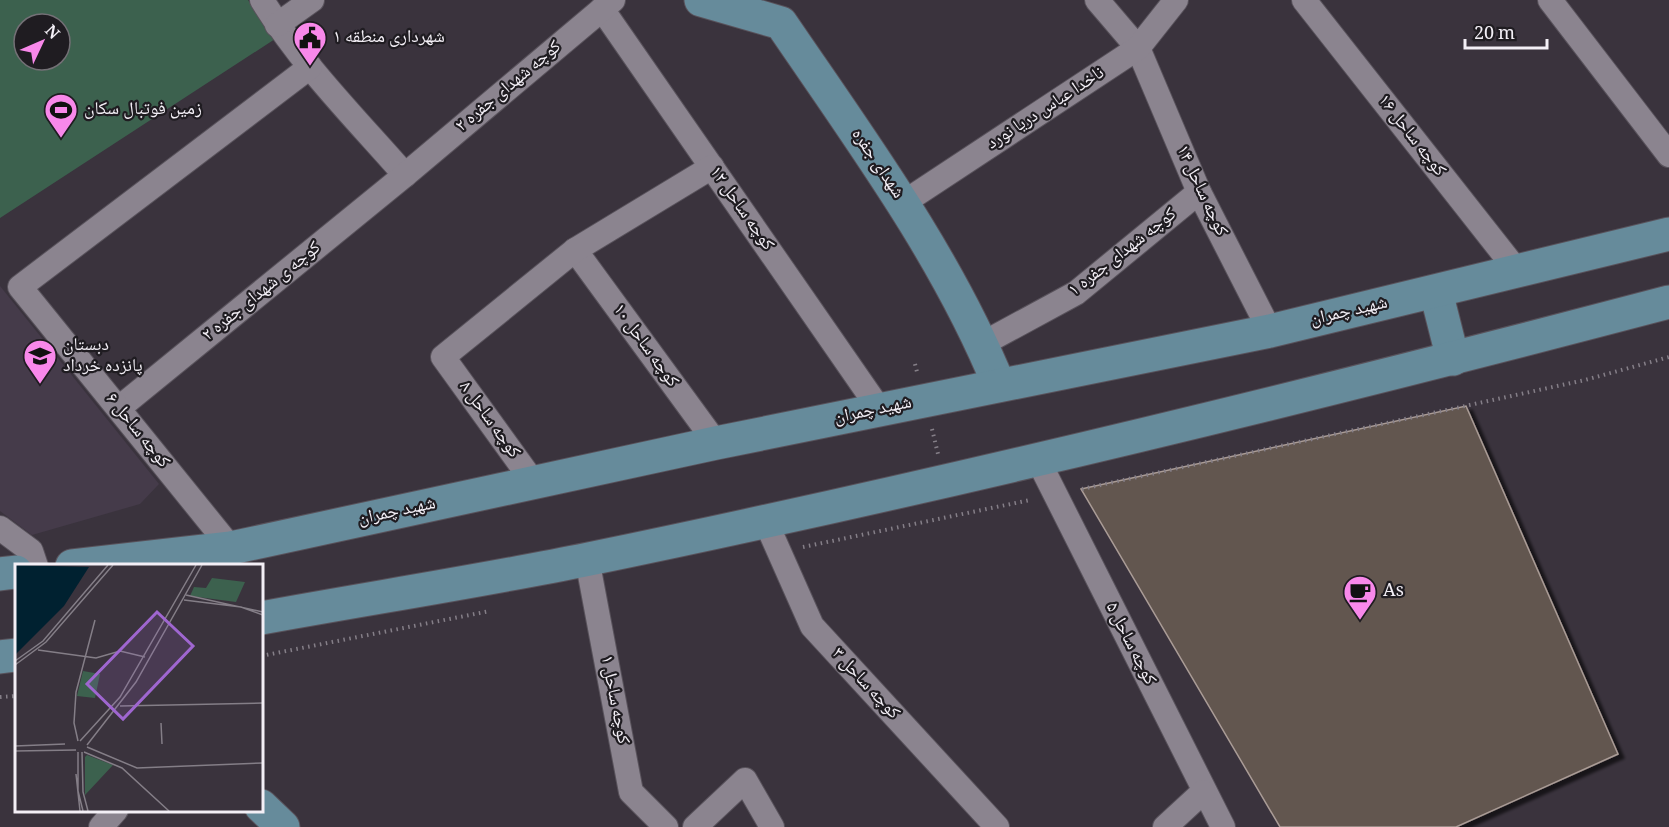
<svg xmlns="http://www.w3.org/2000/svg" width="1669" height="827" viewBox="0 0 1669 827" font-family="Georgia,'Noto Naskh Arabic',serif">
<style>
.built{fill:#453b4a}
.green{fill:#3c614e;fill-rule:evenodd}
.building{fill:#625650;stroke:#aa9c96;stroke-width:1.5;filter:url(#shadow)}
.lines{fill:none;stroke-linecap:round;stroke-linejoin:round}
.street-casing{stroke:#58525b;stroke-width:26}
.secondary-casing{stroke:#58525b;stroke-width:35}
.path{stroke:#857f88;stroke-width:4;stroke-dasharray:1.5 4.5;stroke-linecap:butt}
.street{stroke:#8b848f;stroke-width:24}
.secondary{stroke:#668b9b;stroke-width:33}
.labels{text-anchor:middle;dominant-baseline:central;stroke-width:4.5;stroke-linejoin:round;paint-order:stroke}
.poi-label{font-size:18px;fill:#f3eff6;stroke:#1f1c21;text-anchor:start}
.street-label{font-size:18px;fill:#f3eff6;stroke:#1f1c21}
.inset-road{fill:none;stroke:#847e87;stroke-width:1.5}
.view{fill:#9f66d0;fill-opacity:0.15;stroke:#9f66d0;stroke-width:3}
.inset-edge{fill:none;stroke:#f3eff6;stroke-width:3}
</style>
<defs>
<filter id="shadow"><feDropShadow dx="6" dy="4" stdDeviation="1.5" flood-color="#0009"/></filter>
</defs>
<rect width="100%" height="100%" fill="#3a333d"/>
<!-- built -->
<polygon class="built" points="0,286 159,484 140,504 32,535 0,511"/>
<!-- green -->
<path class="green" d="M0,0h248l27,39 -275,179zM24,24h36v36h-36z"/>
<!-- building -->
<polygon class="building" points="1466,406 1618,754 1456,827 1280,827 1081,489"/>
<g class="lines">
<!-- street casing -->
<g class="street-casing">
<g id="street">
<path d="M262,0c39,64 94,119 143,175"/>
<polyline points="1097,0 1138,48 1199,192 1270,331"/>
<polyline points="1304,0 1518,272"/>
<polyline points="1550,0 1669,155"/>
<polyline points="602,9 880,410"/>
<polyline points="277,25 312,0"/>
<polyline points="903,203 1138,48 1176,0"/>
<polyline points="575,250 716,443"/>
<polyline points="982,344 1076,293 1199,192"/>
<polyline points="119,408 405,175 613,0"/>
<polyline points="1038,460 1223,827"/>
<polyline points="534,483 443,357 575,250 712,167"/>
<polyline points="765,520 812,626 997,827"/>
<polyline points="0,528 31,551 36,566"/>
<polyline points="231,548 20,287 310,67"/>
<polyline points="587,559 631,792 666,827"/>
<polyline points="101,827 116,810"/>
<polyline points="695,827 745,780 772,827"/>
<polyline points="1165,827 1203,792"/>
</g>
</g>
<!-- secondary casing -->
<g class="secondary-casing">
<g id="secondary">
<path d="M701,0l80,23c79,116 165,232 218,362"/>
<polyline points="1436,292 1453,359"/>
<polyline points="72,566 231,548 716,443 1270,331 1669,234"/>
<polyline points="0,574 16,572"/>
<path d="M261,618c109,-20 220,-37 328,-59 363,-75 722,-163 1080,-257"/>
<polyline points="0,657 16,655"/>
<polyline points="261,806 283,827"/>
</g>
</g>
<!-- path -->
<g class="path">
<polyline points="915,364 917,372"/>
<polyline points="932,429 938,454"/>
<polyline points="1082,489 1585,380 1669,357"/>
<polyline points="803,547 1030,500"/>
<polyline points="261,656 490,611"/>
<polyline points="0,697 16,696"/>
</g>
<!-- street -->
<use href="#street" class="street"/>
<!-- secondary -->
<use href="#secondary" class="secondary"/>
</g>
<!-- icons -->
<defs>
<g id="civic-pin" transform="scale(1.725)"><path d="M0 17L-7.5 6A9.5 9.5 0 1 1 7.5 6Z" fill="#f888ea" stroke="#1f1c21"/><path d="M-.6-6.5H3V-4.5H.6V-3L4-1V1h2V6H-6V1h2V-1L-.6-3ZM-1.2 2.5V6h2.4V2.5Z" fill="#111"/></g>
<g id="stadium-pin" transform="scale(1.725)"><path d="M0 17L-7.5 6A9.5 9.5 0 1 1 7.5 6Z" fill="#f888ea" stroke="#1f1c21"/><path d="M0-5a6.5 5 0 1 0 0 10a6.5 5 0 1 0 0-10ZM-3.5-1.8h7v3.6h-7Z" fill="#111"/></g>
<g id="school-pin" transform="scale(1.725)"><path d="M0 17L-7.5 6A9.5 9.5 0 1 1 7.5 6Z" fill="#f888ea" stroke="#1f1c21"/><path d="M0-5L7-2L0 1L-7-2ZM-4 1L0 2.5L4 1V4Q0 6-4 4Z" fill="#111"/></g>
<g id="cafe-pin" transform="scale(1.725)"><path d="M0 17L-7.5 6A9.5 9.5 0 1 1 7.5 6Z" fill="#f888ea" stroke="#1f1c21"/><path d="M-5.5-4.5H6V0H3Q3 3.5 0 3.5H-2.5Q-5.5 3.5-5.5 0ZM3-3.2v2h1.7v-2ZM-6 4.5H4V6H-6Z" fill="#111"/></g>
</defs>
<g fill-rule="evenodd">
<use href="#civic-pin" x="310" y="38"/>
<use href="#stadium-pin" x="61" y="110"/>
<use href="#school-pin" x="40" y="356"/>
<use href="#cafe-pin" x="1360" y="592"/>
</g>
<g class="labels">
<!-- poi labels -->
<g class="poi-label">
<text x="333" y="38">شهرداری منطقه ١</text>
<text x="84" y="110">زمین فوتبال سکان</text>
<text x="63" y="346">دبستان<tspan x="63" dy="21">پانزده خرداد</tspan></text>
<text x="1383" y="592">As</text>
</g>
<!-- street labels -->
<g class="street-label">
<text transform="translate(509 87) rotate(-40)">کوچه شهدای جفره ۲</text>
<text transform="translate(1046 109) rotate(-33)">ناخدا عباس دریا نورد</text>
<text transform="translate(1411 136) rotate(52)">کوچه ساحل ۱۶</text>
<text transform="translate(877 164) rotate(56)">شهدای جفره</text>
<text transform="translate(1201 191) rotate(65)">کوچه ساحل ۱۴</text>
<text transform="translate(741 209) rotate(55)">کوچه ساحل ۱۲</text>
<text transform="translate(1123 253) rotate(-38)">کوچه شهدای جفره ۱</text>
<text transform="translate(262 292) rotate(-39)">کوچه ی شهدای جفره ۲</text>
<text transform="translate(1349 312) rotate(-13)">شهید چمران</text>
<text transform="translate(645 346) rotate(54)">کوچه ساحل ۱۰</text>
<text transform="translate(873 411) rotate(-12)">شهید چمران</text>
<text transform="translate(489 420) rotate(54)">کوچه ساحل ۸</text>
<text transform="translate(137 431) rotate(51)">کوچه ساحل ۶</text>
<text transform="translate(397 512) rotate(-12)">شهید چمران</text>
<text transform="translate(1130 644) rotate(63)">کوچه ساحل ۵</text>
<text transform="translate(865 684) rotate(47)">کوچه ساحل ۳</text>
<text transform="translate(614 700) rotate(79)">کوچه ساحل ۱</text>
</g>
</g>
<!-- overview -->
<g transform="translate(15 564)">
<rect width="248" height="248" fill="#3a333d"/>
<path d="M197,14l33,4 -9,20 -46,-6 4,-9 12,1zM68,107l17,3 -5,24 -18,-2zM72,191l26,10 -28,30v-38z" fill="#3c614e"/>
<path d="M0,1l74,2 -25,39 -48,48z" fill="#002130"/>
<path class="inset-road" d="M171,31l77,17M169,36l57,7 22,8M23,86l58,8 24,-7 25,6M0,97l28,-20 65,-76M0,101l31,-23 67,-77M105,142l143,-3M146,159l1,21M63,177l-4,-18 2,-31 19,-72M65,177l40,-44 76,-132M72,181l49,-63 66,-117M0,182l50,-2M72,183l50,21 126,-5M0,187l61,-1M63,188v39l5,20M67,188l1,40 5,19M69,188l38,16 47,43M61,210l4,37"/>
<path class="view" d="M142,48l36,34 -70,73 -36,-35z"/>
<rect width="248" height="248" class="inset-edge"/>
</g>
<!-- north arrow -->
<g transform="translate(42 42) rotate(46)"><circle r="28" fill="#1f1c21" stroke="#747076" stroke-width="1.5"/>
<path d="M0-4.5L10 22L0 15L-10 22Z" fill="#f888ea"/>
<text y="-9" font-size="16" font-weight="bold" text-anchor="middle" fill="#f3eff6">N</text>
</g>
<!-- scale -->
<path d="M1465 39v9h82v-9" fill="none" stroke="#f3eff6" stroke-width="3"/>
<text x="1474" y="39" font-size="18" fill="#f3eff6" stroke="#1f1c21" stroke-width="4.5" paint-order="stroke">20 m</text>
</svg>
